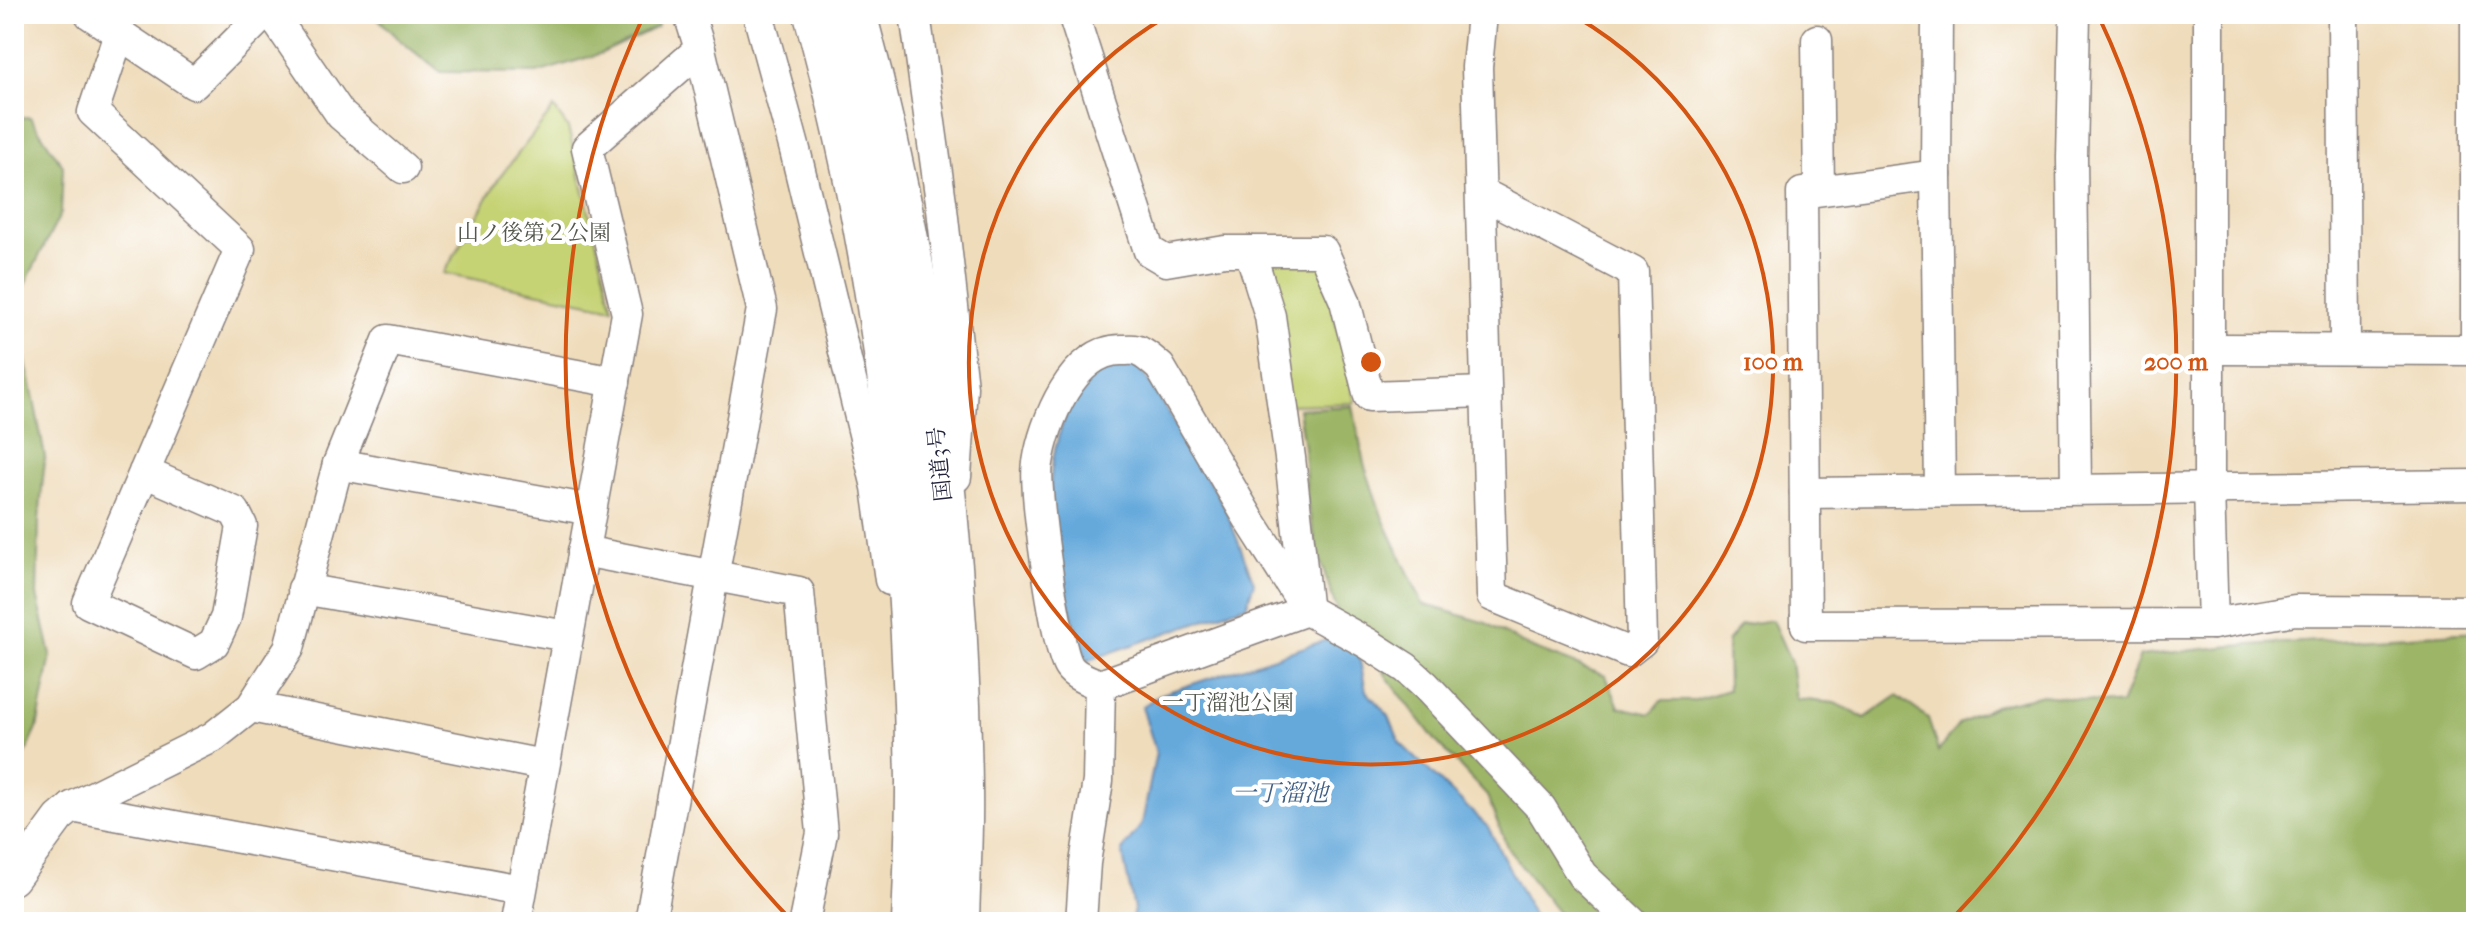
<svg xmlns="http://www.w3.org/2000/svg" width="2490" height="936" viewBox="0 0 2490 936" font-family="'IM FELL French Canon','Noto Serif JP',serif">
<style>
.green{fill:#c6d375;stroke:#747a58;stroke-width:2}
.forest{fill:#9cb566;stroke:#5f6c50;stroke-width:2}
.water{fill:#65a9db;stroke:#44668b;stroke-width:2}
.lines{fill:none;stroke-linecap:round;stroke-linejoin:round}
.minor-casing{stroke:#887f7b;stroke-width:33}
.highway-casing{stroke:#887f7b;stroke-width:47}
.minor{stroke:#fff;stroke-width:30}
.highway{stroke:#fff;stroke-width:44}
.ring{fill:none;stroke:#d45411;stroke-width:4}
.labels{text-anchor:middle;dominant-baseline:central;stroke-width:8;stroke-linejoin:round;paint-order:stroke}
.park-label{font-size:22px;fill:#53574c;stroke:#fff}
.street-label{font-size:22px;fill:#22223b;stroke:#fff}
.water-label{font-size:24px;font-style:italic;fill:#405f83;stroke:#fff}
.centre{fill:#d45411;stroke:#fff;stroke-width:4}
.ring-label{font-size:24px;text-anchor:middle;font-weight:bold;fill:#d45411;stroke:#fff;stroke-width:8;stroke-linejoin:round;paint-order:stroke}
</style>
<rect width="100%" height="100%" fill="#fff"/>
<filter id="ink" filterUnits="userSpaceOnUse"><feTurbulence type="fractalNoise" baseFrequency=".0125" numOctaves="2"/><feDisplacementMap in="SourceGraphic" scale="16" xChannelSelector="R" yChannelSelector="G"/><feConvolveMatrix kernelMatrix="1 2 1 2 8 2 1 2 1" color-interpolation-filters="sRGB"/></filter>
<filter id="wash" filterUnits="userSpaceOnUse"><feTurbulence type="fractalNoise" baseFrequency=".006" numOctaves="4" result="noise"/><feDisplacementMap in="SourceGraphic" scale="32" xChannelSelector="R" yChannelSelector="G"/><feGaussianBlur stdDeviation="1.8" result="paint"/><feColorMatrix in="noise" values="0 0 0 0 0 0 0 0 0 0 0 0 0 0 0 0 0 1.4 0 .05"/><feComposite in="paint" operator="in"/></filter>
<g filter="url(#wash)">
<rect width="100%" height="100%" fill="#efdcbb"/>
<!-- green -->
<g class="green">
<polygon points="554,108 568,128 613,308 444,273 499,178"/>
<polygon points="1320,256 1355,403 1288,405 1261,257"/>
</g>
<!-- forest -->
<g class="forest">
<polygon points="374,14 661,14 657,27 602,53 537,73 440,72 397,38"/>
<polygon points="30,117 63,166 61,213 14,306 14,118"/>
<polygon points="14,316 31,384 45,457 39,520 37,595 51,655 37,729 14,779"/>
<polygon points="1353,406 1364,464 1383,519 1423,604 1486,623 1527,646 1606,676 1619,707 1651,714 1661,701 1692,701 1728,690 1727,642 1741,625 1772,620 1791,662 1796,699 1835,703 1865,718 1897,696 1928,718 1938,751 1959,724 1995,706 2043,695 2121,705 2140,656 2232,646 2476,632 2476,922 1565,922 1508,849 1487,796 1436,741 1387,677 1367,643 1340,620 1319,556 1307,503 1304,447 1298,409"/>
</g>
<!-- water -->
<g class="water">
<path d="M1127,362l13,6 14,21 71,119 29,74 -7,23 -160,56c-28,-84 -59,-174 -15,-258 6,-11 12,-28 25,-34 9,-4 21,-5 30,-7z"/>
<polygon points="1338,636 1357,646 1366,691 1389,716 1400,743 1488,827 1537,922 1131,922 1134,909 1122,851 1142,824 1156,752 1142,707 1159,695"/>
</g>
</g>
<g filter="url(#ink)">
<g class="lines">
<!-- minor casing -->
<g class="minor-casing">
<g id="minor">
<polyline points="90,14 194,84 264,14"/>
<polyline points="272,14 341,115 403,168"/>
<polyline points="758,14 795,150 877,487 890,580"/>
<polyline points="915,14 942,209 962,387 956,477"/>
<polyline points="1073,14 1149,251 1166,261 1225,251 1323,251 1345,301 1369,396 1486,392"/>
<polyline points="1482,14 1477,67 1492,596 1628,652 1642,641 1633,272 1482,193"/>
<polyline points="1937,14 1936,175 1940,491"/>
<polyline points="2075,14 2072,158 2076,488"/>
<polyline points="2209,14 2209,488 2213,624"/>
<polyline points="2343,14 2345,348"/>
<polyline points="119,34 93,112 240,249 88,603 196,654 214,643 226,617 242,526 235,512 144,472"/>
<polyline points="1817,40 1819,189"/>
<polyline points="1936,175 1802,193 1806,625 2213,624 2295,610 2476,611"/>
<polyline points="1250,251 1270,316 1290,458 1306,604"/>
<polyline points="2210,349 2476,350"/>
<polyline points="2476,350 2476,14"/>
<polyline points="338,464 591,510"/>
<polyline points="1805,493 2476,485"/>
<polyline points="583,551 799,592 822,833 804,922"/>
<polyline points="303,589 567,636"/>
<path d="M1307,610l-207,75c-10,-4 -25,-9 -31,-18 -13,-19 -36,-179 -31,-204 6,-40 35,-115 85,-113 5,0 13,-1 17,2 7,3 14,10 20,15l89,152 58,91 60,33 39,25 20,18 115,122 41,67 50,47"/>
<polyline points="251,707 543,765"/>
<polyline points="72,807 521,890"/>
<polyline points="14,879 59,818 72,807 213,737 251,707 289,648 338,464 388,340 615,382"/>
<polyline points="516,922 627,314 587,148 700,49"/>
<polyline points="650,922 762,309 700,49 689,14"/>
<polyline points="1081,922 1085,863 1098,781 1100,685"/>
</g>
</g>
<!-- highway casing -->
<g class="highway-casing">
<g id="highway">
<path d="M816,14c70,250 98,510 102,768 0,47 -2,94 -4,140"/>
<path d="M854,14c69,252 103,513 106,774 1,45 -2,90 -3,134"/>
</g>
</g>
<!-- minor -->
<use href="#minor" class="minor"/>
<!-- highway -->
<use href="#highway" class="highway"/>
</g>
</g>
<!-- distance rings -->
<g class="ring">
<path d="M1575 16A402 402 0 1 1 1167 16"/>
<path d="M792 921A805 805 0 0 1 644 15M2098 15A805 805 0 0 1 1950 921"/>
</g>
<g class="labels">
<!-- park labels -->
<g class="park-label">
<text x="534" y="233">山ノ後第２公園</text>
<text x="1228" y="703">一丁溜池公園</text>
</g>
<!-- street labels -->
<g class="street-label">
<text transform="translate(940 464) rotate(-96)">国道3号</text>
</g>
<!-- water labels -->
<g class="water-label">
<text x="1280" y="793">一丁溜池</text>
</g>
</g>
<circle cx="1371" cy="362" r="12" class="centre"/>
<g class="ring-label">
<text x="1773" y="370">100 m</text>
<text x="2176" y="370">200 m</text>
</g>
<!-- margin -->
<rect width="2490" height="936" fill="none" stroke="#fff" stroke-width="48"/>
</svg>
